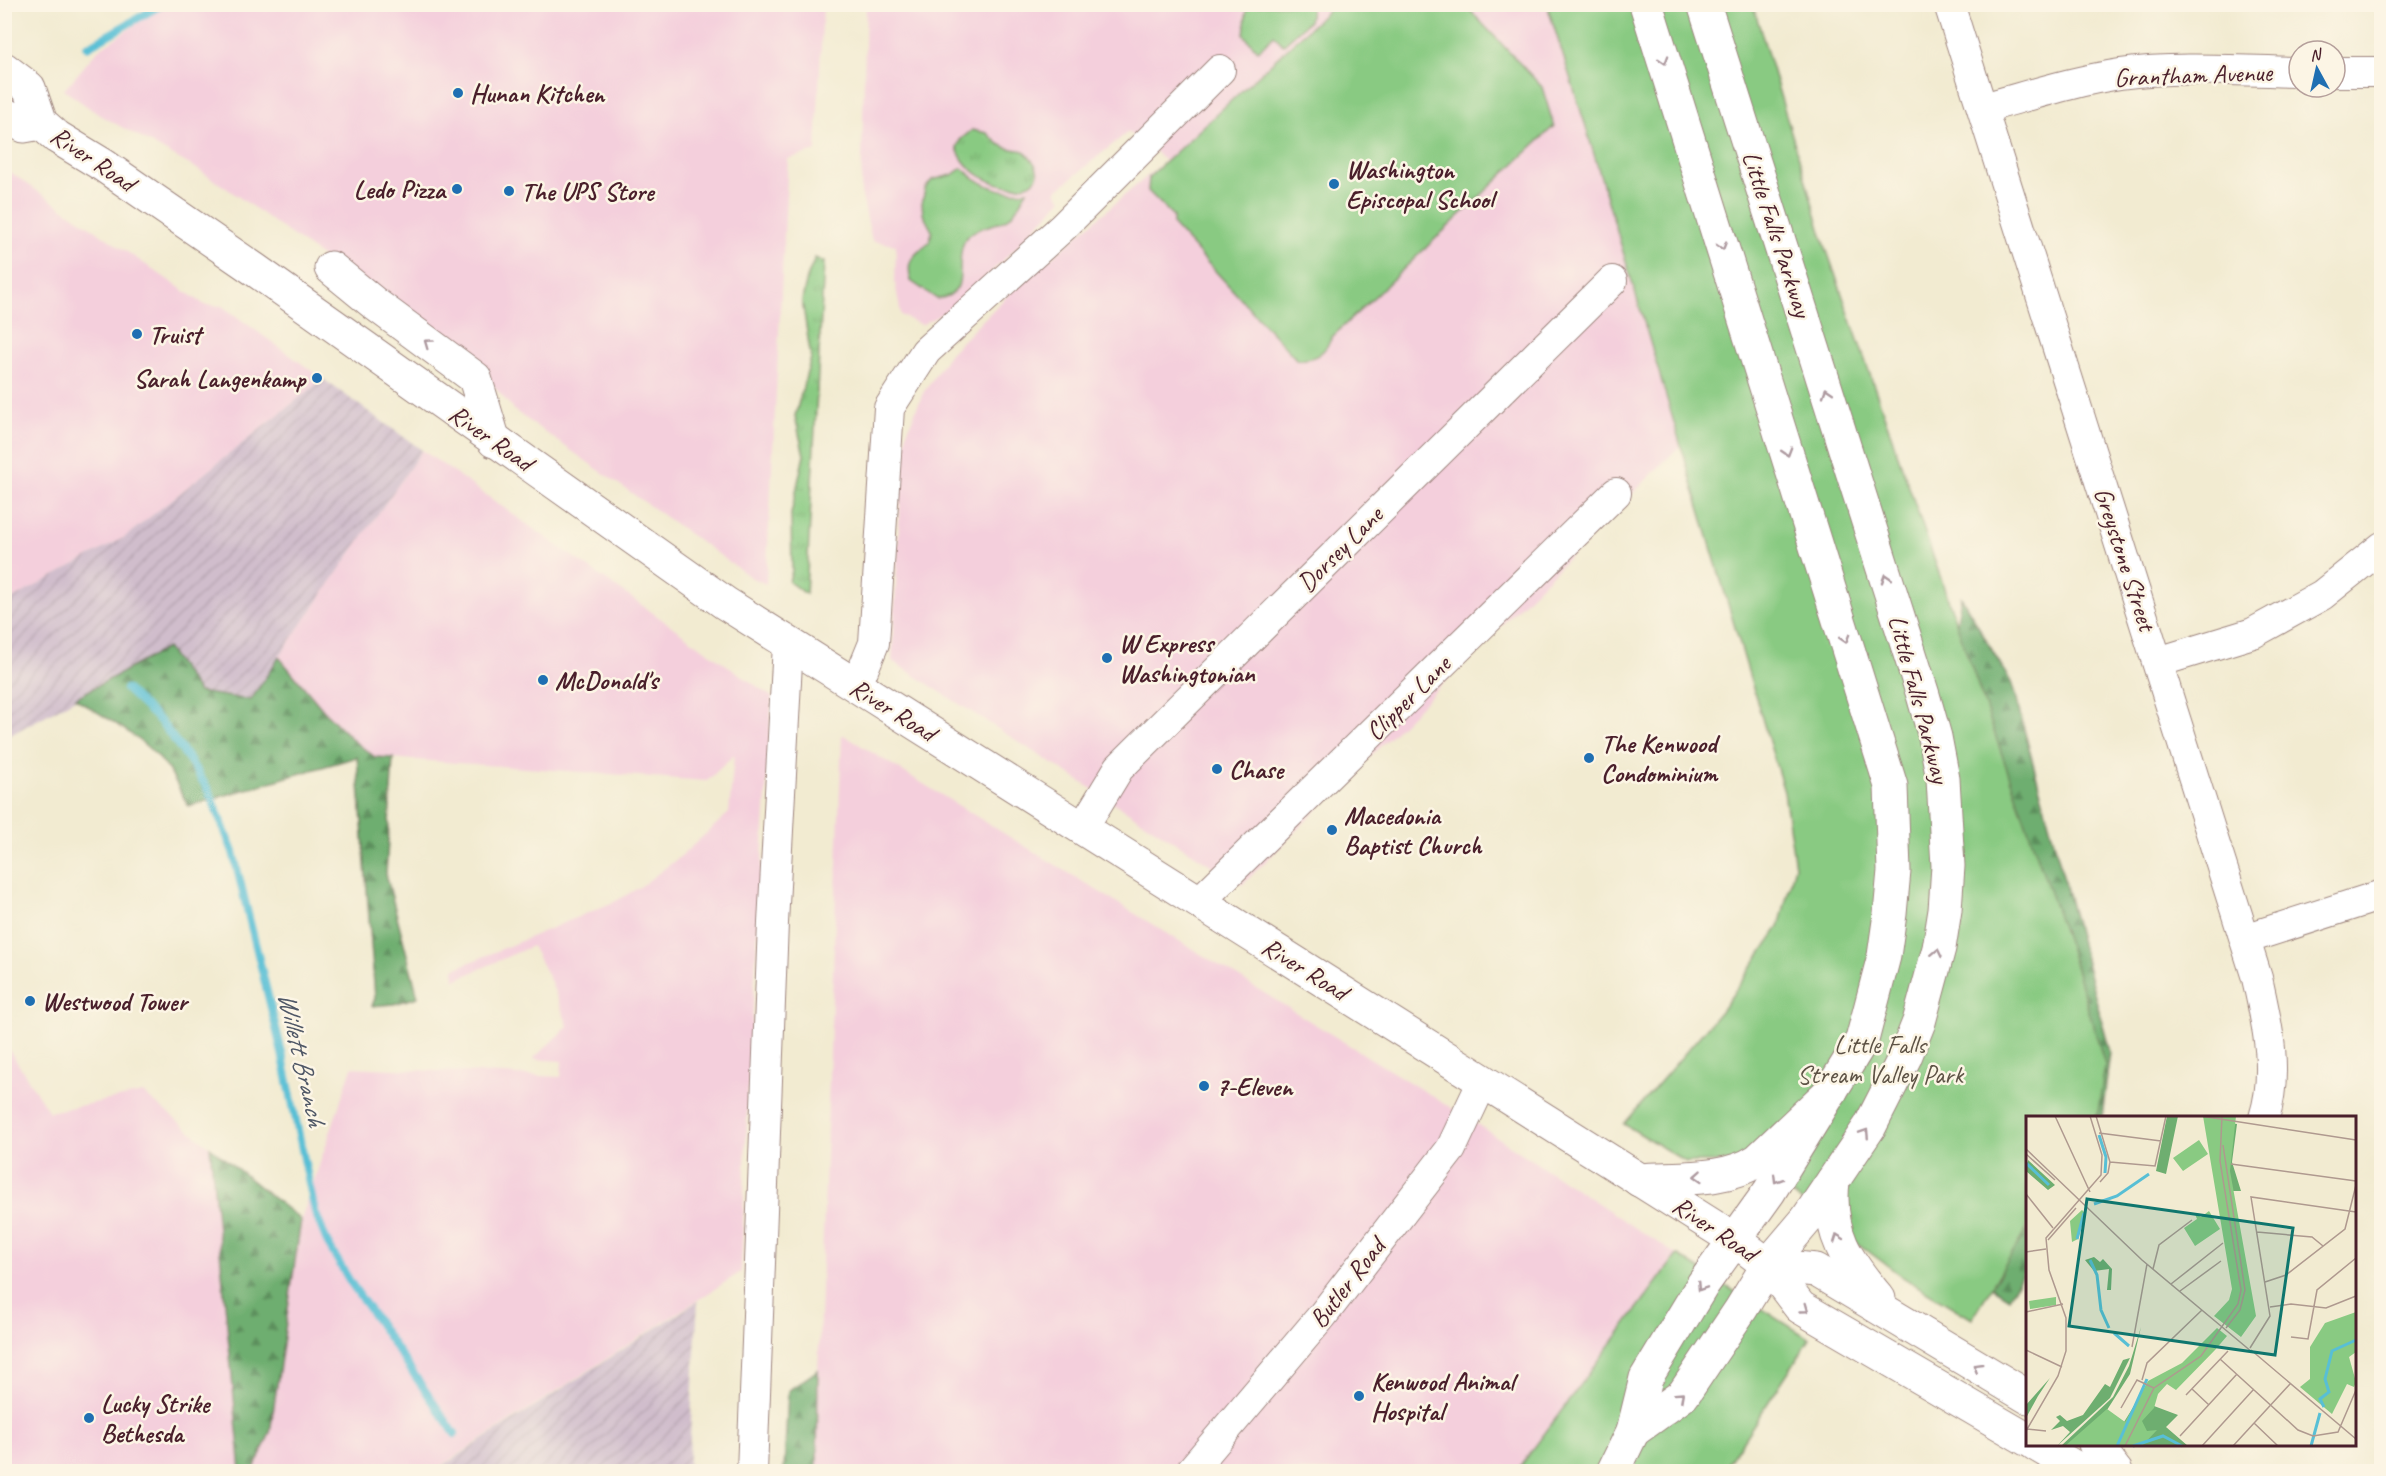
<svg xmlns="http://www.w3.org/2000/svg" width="2386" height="1476" viewBox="0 0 2386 1476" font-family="Caveat,sans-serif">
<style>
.built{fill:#f4cfdc}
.industrial{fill:url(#industrial-furrows)}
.grass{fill:url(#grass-tufts);stroke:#6a7456;stroke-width:1.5}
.forest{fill:url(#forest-firs);stroke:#5c664e;stroke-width:1.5}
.green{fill:#89ca82;stroke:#6a7456;stroke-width:1.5}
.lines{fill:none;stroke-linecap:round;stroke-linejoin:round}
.stream{stroke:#58bfd5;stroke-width:8}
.street-casing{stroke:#9e857e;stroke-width:32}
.secondary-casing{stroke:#9e857e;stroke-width:35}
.primary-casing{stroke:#9e857e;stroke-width:35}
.street{stroke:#fff;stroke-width:30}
.secondary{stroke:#fff;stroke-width:33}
.primary{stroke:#fff;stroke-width:33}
.oneway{stroke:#ae9aa0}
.poi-dot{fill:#1f6fb2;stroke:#fcf5e5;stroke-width:2}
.labels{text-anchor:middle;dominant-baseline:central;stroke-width:5;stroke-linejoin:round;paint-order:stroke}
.street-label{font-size:26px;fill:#4a1f2b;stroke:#fcf5e5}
.poi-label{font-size:26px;font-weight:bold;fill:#4a1f2b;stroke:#fcf5e5;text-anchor:start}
.park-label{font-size:26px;fill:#5d5245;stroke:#fcf5e5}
.water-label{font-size:27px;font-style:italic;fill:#4f5766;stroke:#fcf5e5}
.inset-river{fill:none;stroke:#58bfd5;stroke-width:3}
.inset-road{fill:none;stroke:#af998f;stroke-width:1.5}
.view{fill:#0f766e;fill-opacity:0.15;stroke:#0f766e;stroke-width:3}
.inset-edge{fill:none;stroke:#4a1f2b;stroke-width:3}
</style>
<defs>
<pattern id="industrial-furrows" width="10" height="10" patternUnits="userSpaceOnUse" patternTransform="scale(1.5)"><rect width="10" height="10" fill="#d0bdcc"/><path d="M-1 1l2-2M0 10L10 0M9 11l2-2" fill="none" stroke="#b4a2af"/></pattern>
<pattern id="grass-tufts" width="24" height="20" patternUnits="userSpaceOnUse" patternTransform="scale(1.5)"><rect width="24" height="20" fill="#89ca82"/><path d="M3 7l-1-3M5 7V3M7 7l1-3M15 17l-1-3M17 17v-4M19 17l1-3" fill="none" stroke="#78ad70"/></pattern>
<pattern id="forest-firs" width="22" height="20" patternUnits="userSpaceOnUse" patternTransform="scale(1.5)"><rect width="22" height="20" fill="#6eae70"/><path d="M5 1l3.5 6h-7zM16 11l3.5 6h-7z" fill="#5c8d5c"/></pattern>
</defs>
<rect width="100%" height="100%" fill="#fcf5e5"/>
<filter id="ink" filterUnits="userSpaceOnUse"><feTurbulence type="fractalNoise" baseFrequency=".0167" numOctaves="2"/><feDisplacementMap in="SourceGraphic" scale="12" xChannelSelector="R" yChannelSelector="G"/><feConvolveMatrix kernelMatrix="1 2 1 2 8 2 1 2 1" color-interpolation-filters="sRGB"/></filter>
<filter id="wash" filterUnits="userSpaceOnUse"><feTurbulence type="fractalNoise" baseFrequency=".008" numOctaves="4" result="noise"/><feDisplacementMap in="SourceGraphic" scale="24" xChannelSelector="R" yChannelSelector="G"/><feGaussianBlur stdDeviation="1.35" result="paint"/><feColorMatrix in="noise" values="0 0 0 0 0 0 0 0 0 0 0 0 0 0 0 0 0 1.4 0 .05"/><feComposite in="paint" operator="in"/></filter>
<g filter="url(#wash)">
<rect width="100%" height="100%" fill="#f2ebd1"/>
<!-- built -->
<g class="built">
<polygon points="164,5 823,5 816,151 788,159 766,584 752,578 515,411 479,369 229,190 199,170 98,114 64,90 98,50"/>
<polygon points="866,5 1547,5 1585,124 1680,446 1242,885 892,661 902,469 907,432 923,393 950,353 1013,290 1165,161 1147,144 1128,132 1056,191 1062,199 1020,244 956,306 921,325 901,315 895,282 896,245 872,241 861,192"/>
<polygon points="4,168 205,305 222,306 323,379 125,537 5,603"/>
<polygon points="422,450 772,697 748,1087 741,1272 433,1471 253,1472 270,1433 301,1220 352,1067 561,1077 562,1061 533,1059 568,1026 551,982 532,946 455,980 454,969 616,901 640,887 681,856 729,813 734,755 707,781 375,757 354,741 324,711 279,657"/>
<polygon points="842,734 1466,1117 1677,1255 1516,1471 817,1472 818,1370"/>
<polygon points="4,1042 49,1112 143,1093 210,1147 241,1471 5,1471"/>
</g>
<!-- industrial -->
<g class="industrial">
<polygon points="323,379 422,450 279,657 251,700 199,692 167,648 5,738 5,603 125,537"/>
<polygon points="698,1301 688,1471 433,1472"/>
</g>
<!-- grass -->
<g class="grass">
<path d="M972,130l15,3 12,11 8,4 17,3c49,47 -50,48 -67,-3l3,-8z"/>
<polygon points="815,258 824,262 806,594 789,582 792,571 791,514 804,455 795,416 811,358 802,300 807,278"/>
</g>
<!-- forest -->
<g class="forest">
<polygon points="1961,597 2012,684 2110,1052 2102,1117 2028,1118 2027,1265 2009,1298 1860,1205"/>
<path d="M167,648l32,44 52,8 28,-43 45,54 30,30 21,16 18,1 -7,116 32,123 -24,7 -22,2 3,-8 -18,-241 -169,49c-9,-18 -18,-37 -32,-51 -23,-23 -54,-39 -81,-57z"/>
<polygon points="210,1147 301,1220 270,1433 253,1471 241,1471"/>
<polygon points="818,1370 817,1471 784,1471 788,1391"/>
</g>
<!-- green -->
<g class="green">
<path d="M1335,4l130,1 77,82 12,39 -222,211c-8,18 -17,22 -35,23l-124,-135v-9l-25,-25 1,-14z"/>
<polygon points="1262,5 1312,4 1312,5 1309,21 1283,45 1274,35 1258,51 1244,35 1247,5 1262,6"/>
<polygon points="1547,5 1753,5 1825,245 2073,959 2105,1065 2098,1112 2095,1117 2028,1118 2027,1229 1972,1319 1904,1278 1749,1162 1686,1162 1624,1124 1722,1010 1779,927 1795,866 1784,792 1585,124"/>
<path d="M962,168c19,18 40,26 65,23 -5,8 -11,21 -19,27 -13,10 -35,6 -44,24 -11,23 9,52 -27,57l-26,-18c-6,-24 4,-25 19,-40l2,-10 -9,-17 -1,-11 3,-14 7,-9 20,-5z"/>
<polygon points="1677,1255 1810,1339 1723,1471 1516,1472"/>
</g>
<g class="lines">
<!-- stream -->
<g class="stream">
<polyline points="87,47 163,4"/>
<polyline points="126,689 161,722 190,761 209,791 233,852 282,1053 315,1212 328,1244 351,1283 455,1434"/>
</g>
</g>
</g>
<g filter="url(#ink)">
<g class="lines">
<!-- street casing -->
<g class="street-casing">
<g id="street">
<path d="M1949,4l308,974c10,46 22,93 7,140"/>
<polyline points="2335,72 2382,72"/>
<path d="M1983,108c45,-12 91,-27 137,-34 59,-8 120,-3 179,-2"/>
<polyline points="2158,662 2253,633 2322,595 2382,547"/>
<polyline points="856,687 874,643 889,408 926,351 1063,227 1220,70"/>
<polyline points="1082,829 1119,768 1612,281"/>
<polyline points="1199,902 1616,493"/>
<polyline points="2245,939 2382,895"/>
<polyline points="752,1472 773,923 788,644"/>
<polyline points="1190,1472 1322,1316 1451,1149 1483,1081"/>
</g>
</g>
<!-- secondary casing -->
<g class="secondary-casing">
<g id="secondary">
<polyline points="1633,1431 1683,1395 1741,1309 1768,1265 1807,1219 1870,1126 1905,1057 1919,1022 1939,948 1945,910 1948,866 1943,779 1935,737 1923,695 1704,4"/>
<polyline points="1613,1472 1633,1431 1646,1378 1703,1284 1769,1192 1862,1040 1884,956 1890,914 1894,871 1891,786 1646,4"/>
</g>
</g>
<!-- primary casing -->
<g class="primary-casing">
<g id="primary">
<polyline points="4,69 29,88 41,123 57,137 103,165 254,269 725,603 1735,1240 1768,1265 1800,1307 2028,1440"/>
<polyline points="4,114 24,126 41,123"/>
<polyline points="331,268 375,304 475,378 494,441"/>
<path d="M1639,1180c39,-3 86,2 119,-20l73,-69"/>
<path d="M1833,1181c-6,53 14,80 46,118"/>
<polyline points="1768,1265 1816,1270 2028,1397"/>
<polyline points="2035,1444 2081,1471 2116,1472"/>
<polyline points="2095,1444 2116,1472"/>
</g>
</g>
<!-- street -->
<use href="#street" class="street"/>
<!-- secondary -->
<use href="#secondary" class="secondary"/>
<!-- primary -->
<use href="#primary" class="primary"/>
</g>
<!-- one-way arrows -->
<defs><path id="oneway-chevron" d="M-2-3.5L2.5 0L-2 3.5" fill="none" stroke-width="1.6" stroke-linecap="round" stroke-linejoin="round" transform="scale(1.5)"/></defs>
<g class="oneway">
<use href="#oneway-chevron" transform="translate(1664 60) rotate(73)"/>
<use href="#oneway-chevron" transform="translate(1722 246) rotate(73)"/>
<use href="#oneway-chevron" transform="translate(428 343) rotate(-144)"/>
<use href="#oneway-chevron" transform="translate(1827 392) rotate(-108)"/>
<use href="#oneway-chevron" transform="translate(1787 452) rotate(73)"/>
<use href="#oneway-chevron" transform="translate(1886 578) rotate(-108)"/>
<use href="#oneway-chevron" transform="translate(1845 639) rotate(73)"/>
<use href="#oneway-chevron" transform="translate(1937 953) rotate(-78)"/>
<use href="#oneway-chevron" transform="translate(1865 1133) rotate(-57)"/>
<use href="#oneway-chevron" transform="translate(1698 1176) rotate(176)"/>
<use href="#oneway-chevron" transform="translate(1777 1179) rotate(121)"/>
<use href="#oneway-chevron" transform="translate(1838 1238) rotate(-110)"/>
<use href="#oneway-chevron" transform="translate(1701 1287) rotate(123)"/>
<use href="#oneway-chevron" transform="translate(1805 1309) rotate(36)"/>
<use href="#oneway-chevron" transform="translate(1977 1367) rotate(-149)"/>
<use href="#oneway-chevron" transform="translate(1680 1396) rotate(-42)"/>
</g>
</g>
<!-- markers -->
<g class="poi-dot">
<circle cx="458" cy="93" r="6"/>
<circle cx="1334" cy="184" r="6"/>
<circle cx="457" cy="189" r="6"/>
<circle cx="509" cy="191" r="6"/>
<circle cx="137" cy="334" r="6"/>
<circle cx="317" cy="378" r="6"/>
<circle cx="1107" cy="658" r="6"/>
<circle cx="543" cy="680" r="6"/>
<circle cx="1589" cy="758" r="6"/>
<circle cx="1217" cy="769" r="6"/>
<circle cx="1332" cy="830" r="6"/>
<circle cx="30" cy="1001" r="6"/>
<circle cx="1204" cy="1086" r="6"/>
<circle cx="1359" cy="1396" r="6"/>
<circle cx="89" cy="1418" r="6"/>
</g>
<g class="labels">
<!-- street labels -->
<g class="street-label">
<text transform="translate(2193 75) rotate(-2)">Grantham Avenue</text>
<text transform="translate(93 159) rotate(34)">River Road</text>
<text transform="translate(1777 234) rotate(72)">Little Falls Parkway</text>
<text transform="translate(491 438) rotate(35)">River Road</text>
<text transform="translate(1340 549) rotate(-45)">Dorsey Lane</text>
<text transform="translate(2125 559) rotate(72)">Greystone Street</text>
<text transform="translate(1408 698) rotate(-45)">Clipper Lane</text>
<text transform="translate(1919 699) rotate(75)">Little Falls Parkway</text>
<text transform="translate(893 710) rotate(32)">River Road</text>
<text transform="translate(1305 969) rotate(32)">River Road</text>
<text transform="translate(1715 1229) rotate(34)">River Road</text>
<text transform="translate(1347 1283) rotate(-52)">Butler Road</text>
</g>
<!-- poi labels -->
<g class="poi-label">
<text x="470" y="93">Hunan Kitchen</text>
<text x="1346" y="169">Washington<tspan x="1346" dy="30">Episcopal School</tspan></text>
<text x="445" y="189" text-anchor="end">Ledo Pizza</text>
<text x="521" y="191">The UPS Store</text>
<text x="149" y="334">Truist</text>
<text x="305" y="378" text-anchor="end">Sarah Langenkamp</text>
<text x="1119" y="643">W Express<tspan x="1119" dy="30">Washingtonian</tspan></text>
<text x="555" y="680">McDonald's</text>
<text x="1601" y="743">The Kenwood<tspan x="1601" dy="30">Condominium</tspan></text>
<text x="1229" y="769">Chase</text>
<text x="1344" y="815">Macedonia<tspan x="1344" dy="30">Baptist Church</tspan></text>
<text x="42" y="1001">Westwood Tower</text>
<text x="1216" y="1086">7-Eleven</text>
<text x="1371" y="1381">Kenwood Animal<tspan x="1371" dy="30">Hospital</tspan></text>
<text x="101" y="1403">Lucky Strike<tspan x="101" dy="30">Bethesda</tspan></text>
</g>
<!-- park labels -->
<g class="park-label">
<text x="1880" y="1044">Little Falls<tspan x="1880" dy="30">Stream Valley Park</tspan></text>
</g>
<!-- water labels -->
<g class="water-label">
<text transform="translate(302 1059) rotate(77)">Willett Branch</text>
</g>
</g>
<!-- overview -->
<g transform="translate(2026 1116)">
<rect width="330" height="330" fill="#f2ebd1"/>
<path d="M141,0h11l-12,58 -10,-3zM202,7l9,1 -5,38 9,29h-10l-6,-32zM2,44l27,25 -7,5 -22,-19zM68,141l6,5 3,-3 9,10 -1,21h-4l2,-21 -15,2 -9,-11zM115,211l-11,47 -23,36 17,12 23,-37 7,21 24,9 -12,12 22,19h-127l52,-49 16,-31zM104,242l-20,40 -53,48 13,-14 -7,-6 -12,4 9,-9 -4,-4 4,-2 7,6 16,-6 22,-31 5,3 13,-27zM24,262l-12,18 -12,22v-13z" fill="#6eae70"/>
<path d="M177,0h33l-6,55 26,145 -15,21 -27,-21 15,-16 3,-11zM173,24l9,14 -25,17 -10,-13zM56,94l3,3 -7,26 -6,3 -2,-21zM183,95l11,18 -25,17 -11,-18 13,-9 -2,-5 6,3zM30,181v8l-26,4 -1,-8zM330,196v40l-7,5 7,25 -2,5 -7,-3 -15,30 -32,-27 10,-8v-32l15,-24zM191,212l10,8 -12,14 -39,40 -9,-6 -9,10 -4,14 -12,13 5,10 10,-1 -15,16h-77l42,-37 18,13 23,-41 34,-18z" fill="#89ca82"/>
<path class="inset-river" d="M73,19l7,22 -1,16M0,47l23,22M68,88l23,-8 32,-22M51,123l7,-26M64,144l7,15 4,35 8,18M88,217l15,13M298,291l-4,-8 9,-7 -4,-13 7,-28 24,-11M91,330l30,-67M107,330l30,-10 19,10M285,330l9,-33"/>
<path class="inset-road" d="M29,0l35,76M70,0l14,46 -2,11 -8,9M175,0l155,24M73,17l62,8M197,29l22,145 -5,20 -14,18M0,33l116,111 110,92M0,38l29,26M84,46l45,4 11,-50M205,48l125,17M0,78l27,34M231,116l55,5 11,9M22,124l28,-32M0,136l20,-3M127,153l6,-24 33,-25M239,166l21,-7 59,-46 11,-44M145,168l52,-41M154,175l41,-30M244,191l21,-3 35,4 30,-12M0,196l37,-8M265,221l17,2 9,-49 39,-32M106,231l15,-83M224,232l20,-32 -19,-119 105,15M0,234l36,17M225,234l105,89M194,243l78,71 15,6 25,-4 18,-42M116,264l5,-17 55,-53M166,273l17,16M160,279l42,-44M95,292l16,-28 17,8M228,307l24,23M1,313l19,2M0,315l32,-55 8,-25v-33l-17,-48 -3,-32 55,-63 1,-20 -12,-39M154,320l57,-62M99,330l29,-58 47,-32 37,-52 3,-14 -21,-129 2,-45M176,330l52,-57M207,330l57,-62"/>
<path class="view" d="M61,83l206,29 -18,127 -206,-29z"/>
<rect width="330" height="330" class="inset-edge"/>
</g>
<!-- margin -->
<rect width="2386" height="1476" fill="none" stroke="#fcf5e5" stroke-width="24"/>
<!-- north arrow -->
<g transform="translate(2317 69) rotate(352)"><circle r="28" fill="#fcf5e5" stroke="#b59f9b" stroke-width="1.5"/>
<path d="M0-4.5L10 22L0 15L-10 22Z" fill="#1f6fb2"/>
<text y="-9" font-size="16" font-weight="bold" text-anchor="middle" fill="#4a1f2b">N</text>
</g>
</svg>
